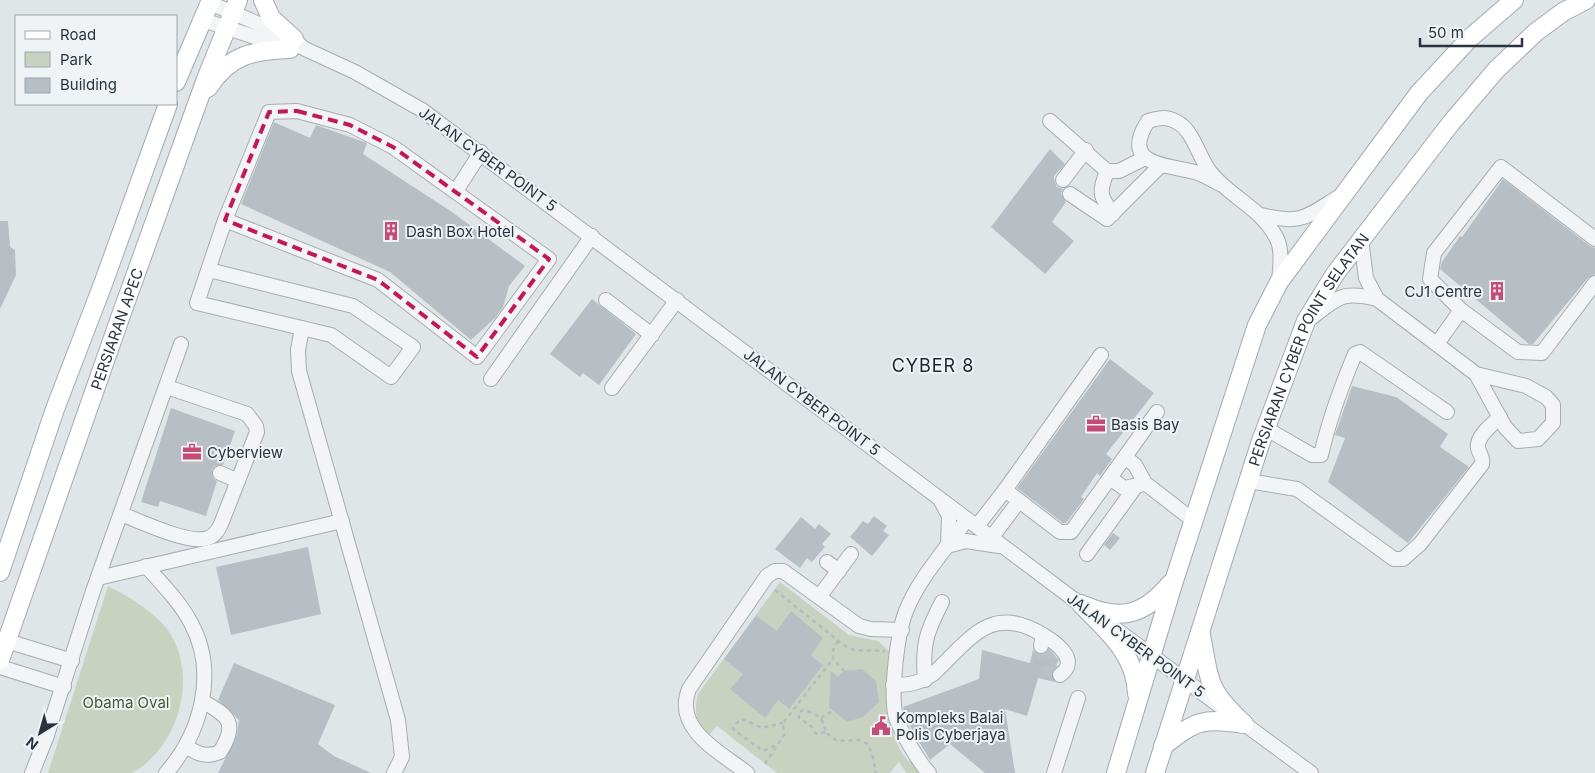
<svg xmlns="http://www.w3.org/2000/svg" width="1595" height="773" viewBox="0 0 1595 773" font-family="Inter,sans-serif">
<style>
.green{fill:#c9d1c1}
.building{fill:#b7bfc4}
.lines{fill:none;stroke-linecap:round;stroke-linejoin:round}
.minor-tunnel{stroke:#bbc2c6;stroke-width:14;stroke-dasharray:14 7;stroke-linecap:butt}
.minor-casing{stroke:#a5adb2;stroke-width:16}
.major-casing{stroke:#a0abb3;stroke-width:20}
.path{stroke:#b6bbbf;stroke-width:2.5;stroke-dasharray:4 4;stroke-linecap:butt}
.minor{stroke:#f2f4f6;stroke-width:14}
.major{stroke:#fff;stroke-width:18}
.marked{fill:none;stroke:#c2185b;stroke-width:4;stroke-dasharray:10 6;stroke-linejoin:round}
.labels{text-anchor:middle;dominant-baseline:central;stroke-width:4;stroke-linejoin:round;paint-order:stroke}
.street-label{font-size:15px;fill:#29353e;stroke:#eff3f5}
.poi-label{font-size:15px;fill:#29353e;stroke:#eff3f5;text-anchor:start}
.park-label{font-size:15px;fill:#455938;stroke:#eff3f5}
.quarter-label{font-size:18px;letter-spacing:1px;fill:#1c262f;stroke:#eff3f5}
</style>
<rect width="100%" height="100%" fill="#e0e5e8"/>
<!-- green -->
<g class="green">
<path d="M780,582l69,53 29,6 11,10c-1,32 -5,79 16,106 5,6 13,9 17,16h-16l-7,-11 -9,11h-113l-60,-47 -8,9c-14,-11 -15,-25 -11,-41z"/>
<path d="M108,586c22,11 50,28 63,49 27,46 6,113 -39,138h-84z"/>
</g>
<!-- building -->
<g class="building">
<polygon points="274,122 310,138 316,125 367,143 363,154 452,212 525,266 509,286 503,307 495,318 471,340 390,272 241,204"/>
<polygon points="1050,149 1065,164 1054,176 1054,179 1057,187 1063,189 1061,194 1066,202 1052,222 1074,241 1045,274 991,227"/>
<polygon points="1503,179 1590,246 1595,248 1595,274 1588,278 1533,344 1529,344 1440,269 1442,262 1460,236 1462,237"/>
<polygon points="0,221 8,221 10,247 15,250 16,275 0,309"/>
<polygon points="592,299 636,334 599,385 583,373 580,377 550,354"/>
<polygon points="1110,359 1154,393 1106,454 1112,459 1100,476 1097,473 1081,497 1084,499 1066,523 1063,523 1017,488"/>
<polygon points="1352,386 1396,397 1448,434 1440,447 1469,467 1408,543 1328,482 1345,438 1335,435"/>
<polygon points="171,408 235,431 223,465 215,466 212,470 213,478 217,481 206,516 160,501 158,507 141,502"/>
<polygon points="874,516 887,526 883,531 889,535 872,556 850,537 863,521 868,524"/>
<polygon points="801,517 815,529 819,524 831,534 822,544 825,547 812,562 807,558 800,568 775,549"/>
<polygon points="1113,533 1120,538 1110,550 1104,545"/>
<polygon points="308,547 321,614 231,635 216,567"/>
<polygon points="791,611 823,638 811,656 823,665 789,709 778,700 765,718 730,689 743,674 724,659 756,616 777,631"/>
<polygon points="1049,649 1059,660 1051,673 1055,682 1038,678 1027,716 1005,709 1015,773 985,773 950,744 930,760 912,730 903,707 979,679 982,650 1030,663 1033,650 1040,655"/>
<polygon points="234,663 335,705 318,744 334,756 371,773 218,773 237,735 239,720 218,700"/>
<polygon points="862,669 876,681 879,702 863,717 847,722 829,707 831,671 838,677 844,671"/>
</g>
<g class="lines">
<!-- minor-tunnel -->
<polyline class="minor-tunnel" points="1041,646 1048,669 1060,675"/>
<!-- minor casing -->
<g class="minor-casing">
<g id="minor">
<polyline points="210,3 294,39 303,48 355,72 422,110 1088,610"/>
<polyline points="203,20 285,47"/>
<polyline points="1050,121 1107,171 1119,171 1145,158"/>
<path d="M1107,171c-8,22 -8,24 6,43"/>
<polyline points="1063,180 1086,150"/>
<path d="M1222,185c-8,-4 -16,-9 -24,-12 -30,-9 -79,-6 -50,-52 12,-3 18,-5 29,1 17,9 22,37 34,51 19,24 50,35 65,64 7,12 4,31 3,45"/>
<polyline points="456,191 481,152"/>
<polyline points="1070,194 1107,219 1160,166"/>
<path d="M1261,215c41,10 45,2 79,-19"/>
<polyline points="1361,239 1366,278 1377,299"/>
<polyline points="1595,239 1501,167 1434,253 1430,279 1461,310 1518,352 1542,353 1595,283"/>
<polyline points="209,270 353,306 413,347 391,377 331,335 197,303 225,220 269,112 297,111 350,125 393,147 549,259 477,357 378,280 225,220"/>
<polyline points="606,300 652,335"/>
<path d="M1310,319c27,-21 31,-29 67,-20l99,75 50,12 20,11 7,8v18l-15,16 -20,2 -13,-14 -29,-53"/>
<polyline points="302,328 298,350 299,371 398,720 402,757 394,773"/>
<polyline points="1437,344 1461,310"/>
<polyline points="491,379 592,236"/>
<polyline points="612,388 677,300"/>
<path d="M1265,428l47,27h9c8,-35 20,-68 34,-101l5,-2 87,60"/>
<polyline points="1125,457 1135,465 1145,483 1194,521"/>
<polyline points="220,473 238,481"/>
<polyline points="1110,478 1124,488 1140,485"/>
<path d="M1248,481l49,8 97,70h9l17,-15 62,-80c2,-7 -3,-10 -4,-16 -2,-12 14,-23 22,-31"/>
<polyline points="1005,490 1060,532 1071,532 1157,412"/>
<polyline points="941,501 949,516 948,545"/>
<path d="M121,514c19,7 68,31 87,24 7,-2 10,-8 13,-14l36,-92 -1,-6 -9,-12 -80,-27"/>
<polyline points="977,526 1005,490 1101,355"/>
<polyline points="992,537 1019,501"/>
<polyline points="947,546 966,541 999,546"/>
<polyline points="1087,554 1136,486"/>
<polyline points="827,562 839,571"/>
<path d="M146,566c16,18 34,36 45,57 27,50 10,110 -25,150"/>
<polyline points="98,578 342,521"/>
<polyline points="819,597 851,554"/>
<polyline points="1106,622 1311,773"/>
<polyline points="7,641 72,661"/>
<path d="M1041,646l2,-11c12,7 38,25 17,40"/>
<polyline points="0,667 64,687"/>
<path d="M925,680c-3,-35 1,-47 17,-78"/>
<path d="M893,685c17,0 27,-2 40,-11 36,-33 57,-72 110,-39"/>
<path d="M186,746c11,8 21,12 34,6 18,-29 9,-36 -18,-51"/>
<polyline points="32,773 46,738 93,591 181,344"/>
<path d="M747,773c-27,-21 -74,-44 -58,-84l78,-113 8,-5h8l76,55 12,3 31,1"/>
<path d="M929,773c-9,-9 -33,-49 -34,-60 -4,-23 2,-79 11,-102 13,-33 41,-63 61,-92"/>
<polyline points="1054,773 1078,698"/>
</g>
</g>
<!-- major casing -->
<g class="major-casing">
<g id="major">
<polyline points="263,0 271,18 294,39"/>
<polyline points="176,82 211,0"/>
<path d="M208,88c21,-33 45,-38 82,-39"/>
<polyline points="0,572 55,409 103,284 168,104"/>
<path d="M1081,604c26,27 55,50 56,90"/>
<path d="M1086,606c36,16 60,7 84,-22"/>
<path d="M1201,635c9,47 6,55 43,89"/>
<path id="s1" d="M0,660l120,-342 86,-239 32,-79"/>
<path d="M1163,746c33,-25 39,-29 81,-22"/>
<polyline points="1116,773 1173,584 1257,325 1279,282 1419,93 1470,38 1514,0"/>
<path id="s2" d="M1155,773l105,-329 46,-123 29,-47 116,-151 45,-53 40,-38 27,-20 23,-12"/>
</g>
</g>
<!-- path -->
<g class="path">
<polyline points="775,590 845,646 854,650 885,651"/>
<polyline points="838,641 833,650 833,659 844,671"/>
<polyline points="821,718 834,710"/>
<path d="M825,732l-6,2 -4,-1 -3,-6 -13,-9v-6l5,-2c12,4 21,8 21,22l12,9 22,-1 8,4 5,9 4,20"/>
<polyline points="775,746 763,751 733,729 739,720 745,720 762,728 783,723"/>
<polyline points="765,764 784,735 783,723 833,659"/>
</g>
<!-- minor -->
<use href="#minor" class="minor"/>
<!-- major -->
<use href="#major" class="major"/>
</g>
<!-- marked area -->
<path class="marked" d="M297,111l53,14 43,22 156,112 -72,98 -99,-77 -153,-60 44,-108z"/>
<!-- icons -->
<defs>
<g id="building-bare" transform="scale(1.5)"><path d="M-4-6H4V6H1V3H-1V6H-4ZM-2.5-4.3h1.7v1.8h-1.7ZM.8-4.3h1.7v1.8H.8ZM-2.5-1h1.7V.8h-1.7ZM.8-1h1.7V.8H.8Z" fill="#c54c77" stroke="#eff3f5" stroke-width="2.5" paint-order="stroke"/></g>
<g id="office-bare" transform="scale(1.5)"><path d="M-6-3h4V-5.5h4V-3h4V5H-6ZM-1-4.5V-3h2v-1.5ZM-6 0V1H6V0Z" fill="#c54c77" stroke="#eff3f5" stroke-width="2.5" paint-order="stroke"/></g>
<g id="civic-bare" transform="scale(1.5)"><path d="M-.6-6.5H3V-4.5H.6V-3L4-1V1h2V6H-6V1h2V-1L-.6-3ZM-1.2 2.5V6h2.4V2.5Z" fill="#c54c77" stroke="#eff3f5" stroke-width="2.5" paint-order="stroke"/></g>
</defs>
<g fill-rule="evenodd">
<use href="#building-bare" x="391" y="231"/>
<use href="#building-bare" x="1497" y="291"/>
<use href="#office-bare" x="1096" y="424"/>
<use href="#office-bare" x="192" y="452"/>
<use href="#civic-bare" x="881" y="726"/>
</g>
<g class="labels">
<!-- street labels -->
<g class="street-label">
<text transform="translate(488 159) rotate(36)">JALAN CYBER POINT 5</text>
<text stroke="none"><textPath href="#s1" startOffset="351">PERSIARAN APEC</textPath></text>
<text stroke="none"><textPath href="#s2" startOffset="452">PERSIARAN CYBER POINT SELATAN</textPath></text>
<text transform="translate(812 402) rotate(37)">JALAN CYBER POINT 5</text>
<text transform="translate(1136 645) rotate(36)">JALAN CYBER POINT 5</text>
</g>
<!-- poi labels -->
<g class="poi-label">
<text x="406" y="231">Dash Box Hotel</text>
<text x="1482" y="291" text-anchor="end">CJ1 Centre</text>
<text x="1111" y="424">Basis Bay</text>
<text x="207" y="452">Cyberview</text>
<text x="896" y="717">Kompleks Balai<tspan x="896" dy="17">Polis Cyberjaya</tspan></text>
</g>
<!-- park labels -->
<g class="park-label">
<text x="126" y="702">Obama Oval</text>
</g>
<!-- quarter labels -->
<g class="quarter-label">
<text x="933" y="365">CYBER 8</text>
</g>
</g>
<!-- legend -->
<rect x="15" y="15" width="162" height="90" fill="#eff3f5" stroke="#a0a7ac"/>
<rect x="25" y="31" width="25" height="8" fill="#ffffff" stroke="#a0a7ac"/>
<text x="60" y="40" font-size="15" fill="#29353e">Road</text>
<rect x="25" y="52" width="25" height="15" fill="#c9d1c1" stroke="#a0a7ac"/>
<text x="60" y="65" font-size="15" fill="#29353e">Park</text>
<rect x="25" y="78" width="25" height="15" fill="#b7bfc4" stroke="#a0a7ac"/>
<text x="60" y="90" font-size="15" fill="#29353e">Building</text>
<!-- north arrow -->
<g transform="translate(40 733) rotate(217)" stroke="#eff3f5" stroke-width="4" paint-order="stroke">
<path d="M0-4L9 19L0 12L-9 19Z" fill="#29353e"/>
<text y="-8" font-size="14" font-weight="bold" text-anchor="middle" fill="#29353e">N</text>
</g>
<!-- scale -->
<path d="M1420 38v8h102v-8" fill="none" stroke="#29353e" stroke-width="2.5"/>
<text x="1428" y="38" font-size="15" fill="#29353e" stroke="#eff3f5" stroke-width="4" paint-order="stroke">50 m</text>
</svg>
